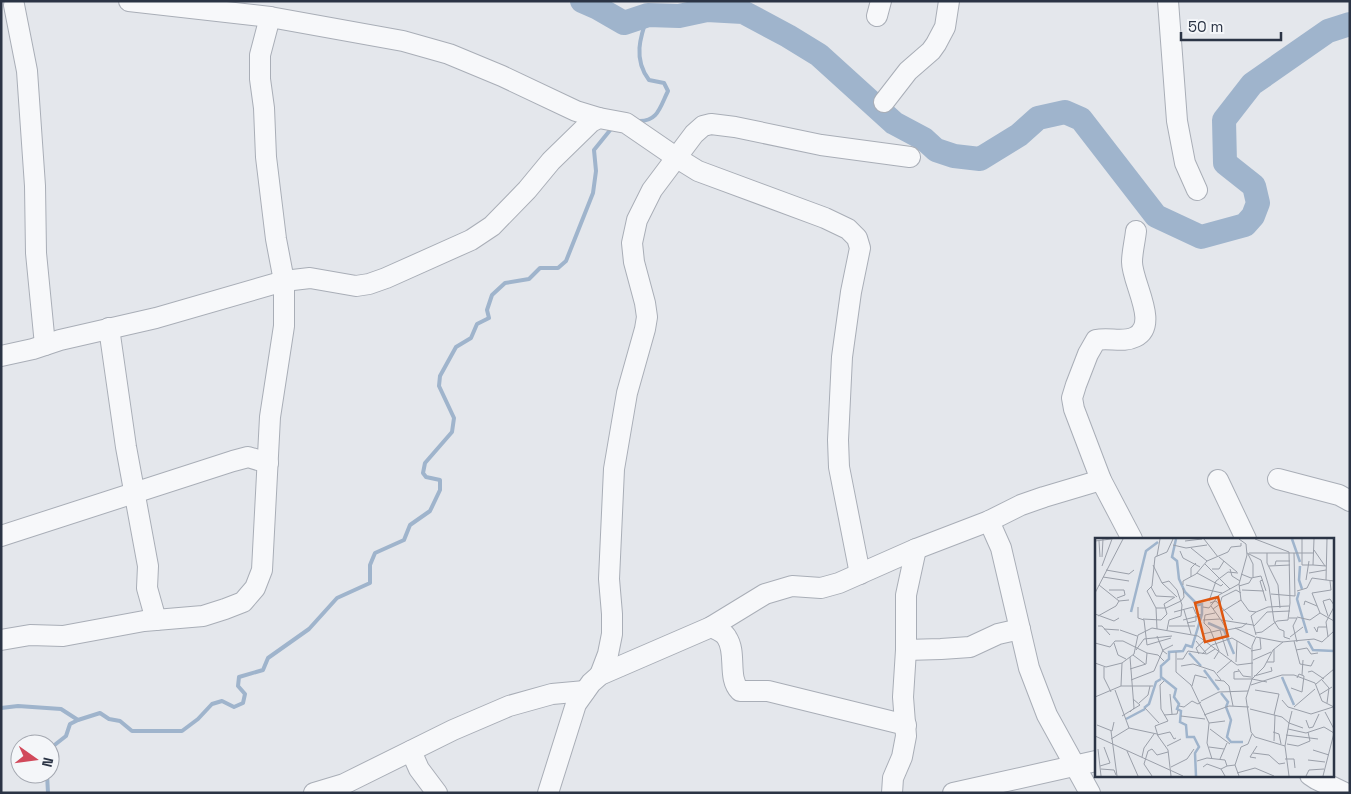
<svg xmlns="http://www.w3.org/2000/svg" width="1351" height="794" viewBox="0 0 1351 794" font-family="'Space Grotesk',sans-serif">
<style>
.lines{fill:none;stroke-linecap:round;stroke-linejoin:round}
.stream{stroke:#9fb4cc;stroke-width:4}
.river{stroke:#9fb4cc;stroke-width:24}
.minor-casing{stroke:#a9aeb7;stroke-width:22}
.minor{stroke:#f7f8fa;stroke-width:20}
.inset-river{fill:none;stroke:#9fb4cc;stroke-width:2.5}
.inset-road{fill:none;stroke:#9a9fa9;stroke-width:1}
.view{fill:#df570f;fill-opacity:0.15;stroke:#df570f;stroke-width:2.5}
.inset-edge{fill:none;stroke:#2b3445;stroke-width:2.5}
</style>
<rect width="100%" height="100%" fill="#e4e7ec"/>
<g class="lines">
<!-- stream -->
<g class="stream">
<path d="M638,121c20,1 22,-14 30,-30l-4,-8 -15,-3c-16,-21 -9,-43 -1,-65"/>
<polyline points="1,708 18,706 61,709 78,720"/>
<polyline points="50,752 52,747 66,736 70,724 78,720 100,713 109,719 120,721 132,731 182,731 198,719 212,704 222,701 234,707 243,703 245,694 238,686 239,677 263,670 268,658 309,629 337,598 370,583 370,565 375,553 404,540 410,525 430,511 440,490 440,480 426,477 423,473 425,463 452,432 454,418 439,386 440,376 456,347 471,338 477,324 489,318 487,310 492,295 505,283 529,279 540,268 558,268 566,261 593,193 596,171 594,150 611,129 615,128"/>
<polyline points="47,774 48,793"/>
</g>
<!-- river -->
<polyline class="river" points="582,1 598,8 624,23 648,15 679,16 707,10 743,12 788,36 819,55 894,123 924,139 936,150 954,156 980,159 1019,135 1038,118 1065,112 1081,119 1156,216 1201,237 1245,225 1253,216 1258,203 1254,186 1225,163 1224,120 1252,84 1328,31 1350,24"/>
<!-- minor casing -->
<g class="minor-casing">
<g id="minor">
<polyline points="129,1 270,17 403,41 449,54 502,76 576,111 599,118"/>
<polyline points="1168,1 1177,121 1185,163 1197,190"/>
<polyline points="14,5 27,71 35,186 36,253 45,345"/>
<polyline points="877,16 881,1"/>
<polyline points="884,102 908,71 931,51 936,44 945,27 949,1"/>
<polyline points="109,328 126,447 148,566 147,588 156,620"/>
<polyline points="1,356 33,349 60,340 156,318 284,281 310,278 356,286 369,284 386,278 471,240 492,226 527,190 551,161 591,122 599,118 626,123 677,158 698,171 825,218 848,229 857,238 860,248 851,292 842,357 838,440 839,467 860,574"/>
<polyline points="1278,479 1339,495 1350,501"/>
<polyline points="1218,480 1246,539"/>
<polyline points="989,521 1001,548 1029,668 1047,715 1090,793"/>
<polyline points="1,536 233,461 248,457 268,463"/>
<path d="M1132,539l-31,-59 -27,-71 -2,-11 4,-13 12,-31 8,-14c13,-3 27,3 39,-3 25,-12 -3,-54 -3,-75 0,-10 3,-21 4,-31"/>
<path d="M711,627c6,3 13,5 16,11 10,15 0,40 13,53h28l138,34"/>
<polyline points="1,640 30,635 63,636 144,621 203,616 225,609 243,602 255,588 262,570 270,417 284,326 284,281 276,239 266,157 264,108 260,79 260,55 270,17"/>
<polyline points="906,650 941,649 970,647 998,634 1020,629"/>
<polyline points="600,675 608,654 612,634 612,614 609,579 614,469 627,393 645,329 647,317 645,303 634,262 632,243 637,220 652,190 694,134 703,126 711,124 735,127 821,145 910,157"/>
<polyline points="411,751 419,769 437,793"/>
<polyline points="1310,775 1316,779 1345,793"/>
<polyline points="314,793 344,784 453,730 509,706 552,694 585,691"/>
<polyline points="548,793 576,704 591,683 600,675 711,627 765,594 792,586 821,588 839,583 916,549 989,521 1021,505 1044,497 1101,480"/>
<polyline points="892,793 893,778 902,757 906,736 903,697 906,650 906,595 916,549"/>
<polyline points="953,793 1096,761"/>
</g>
</g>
<!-- minor -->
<use href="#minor" class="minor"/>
</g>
<!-- overview -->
<g transform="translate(1095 538)">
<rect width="239" height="239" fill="#e4e7ec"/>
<path class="inset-river" d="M81,1l-4,18 5,4 2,18 6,13 13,13 4,-1v10l-10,33 -6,-2 -3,6 -14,1v7l-8,7v11l15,12 -2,8 5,7 -2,5 4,2 -1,11 6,3 1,12h7l5,10 -4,6 1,23M197,1l8,23M205,28l-1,14 3,9M204,54l-2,7 10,34M36,74l15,-61 12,-9M113,85l16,7 10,24M213,103l5,9 21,1M94,115l12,13M109,132l15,20M187,139l12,28M126,155l7,9 -2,5 5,13 -4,17 4,5h12M49,170l5,-4 7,-22 5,-3M31,181l19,-10"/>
<path class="inset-road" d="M109,1l14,18M144,1l7,5 1,11 -8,29 2,16 8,11 7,1 -5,4 5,19M160,1l34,13 1,51 -2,17 -11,1 -15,11 -7,1M207,1v26h11M219,1l-1,26 13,1M232,1l-1,41 8,1M0,3l16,-2M4,3l1,16M90,3l17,-2M78,7l13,3 21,-3M96,10l16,13M219,12l11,16M85,13l3,7 17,9M152,15l14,7 8,27 5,34 5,8 5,2v6l6,2M154,15h65M172,15v10l11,22 2,23M153,16l5,10v13M62,18l3,-17M7,19l1,-18M124,19l18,15M110,26l25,25M58,27l9,18 7,-2 8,9 5,15 -1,11 -12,4 -2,10M180,27l1,-4h14M7,28l10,-27M174,28l21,-1M117,31h7l5,-8M135,31l2,7 8,5M11,32l23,4 5,-4M102,35l24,13 2,-2M214,35l17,-3M146,36l10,4 10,-2 5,15M8,39l26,4M96,39v-9l5,-5M168,42l-3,1 6,20M211,42l3,-19M235,43l1,9 -19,3 8,20 14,8M67,45l15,14M4,47l20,16 10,-1M88,47v-4l13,-7 11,-13 21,-9 3,-5 10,-1v-3M91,47l36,8M144,48l10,-3 3,-5M56,49l5,9 18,1M14,52h15l1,5 -8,3M147,52l22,1M202,53l10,-3 5,-10 14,2M0,55l28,-54M176,56l24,2 -1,-43M114,63l7,-20 12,-9 10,1M115,65l6,-2 17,19M209,67l1,-4 12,5M116,68l10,14 32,5M43,69v11l6,2 3,25M108,69l6,1 10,-13 20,-11M61,70h10l15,-7 3,-4 -1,-9M118,71l7,-5 2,-7 14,-7 5,3M89,72l7,24M128,73l18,-11M79,74l19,-5 3,7 5,1M161,74l12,-5 21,-1M0,76l19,7 5,-3M3,78l18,-10 3,-5M233,78l-5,-15 7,-2 4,6M202,79l13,3 10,-7M194,80h8l-4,8 4,16M48,81l18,1 6,-6 -3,-10 11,-7M88,82l16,-4M108,82l17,-1M126,82l6,10 15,-3 5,-4M92,85l9,-2v-6M3,88h4l8,9M74,88h26M159,88l13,-14 23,-1M219,89l3,5 1,-5h9M140,90l20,9M9,91l15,1M62,91l-1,-21 -9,-17 5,-5 3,-29 12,-5 6,-13M25,92l17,6M108,96l17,-4 8,26M62,98l6,15 4,3M195,99l13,-10M233,99l-2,-15 8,-15M101,103l10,12M199,103l6,23 11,2 3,-6M0,105l15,4 5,-6h8l24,12 -1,11 -16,5M19,105l4,12 8,4M52,107l24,-7M41,112l8,-11 28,-3M201,112l11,-2 4,6 7,-1M156,113l10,-2 -1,-11M81,114v20l15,13 18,38 -2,20 5,16M52,115l11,2 6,6M104,116l-3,-6 8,-7M107,116l10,-9 20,-7 19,11M38,117l12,9M82,121h6l5,-8 19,3 8,-5M119,121l5,-8 -9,-22 -6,-6 1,-8 10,-2M158,122l18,-8M141,124l1,-21M172,124h7v-13M0,125l11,4 16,-4M86,128l12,-2 21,7 7,9M9,129v11l7,14M143,131l5,7 8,1M144,133l-5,1v7h18l12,-12 9,-17 10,-8M213,134l4,-1 12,8M122,135l15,-13M207,137l1,-15M159,138l18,-5 -1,-4M157,141l15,3M36,142l23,-9 9,-21 10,-5M120,142l9,1 5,5 4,20M227,142l7,8 -2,15M69,143l-4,4 1,24 7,12 -13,5 3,10 10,14 3,26M221,146l18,-15M156,147l31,-10h12l21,8 7,18 12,6M26,148h32M97,148l3,-11 12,3M196,150l11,4 2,-16 -5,-2 -2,4M20,152l14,38 28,6M160,152l24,4 -5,21M75,156l2,20M224,157l13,-8M0,159l26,-11 1,-23 12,-9 4,-19 14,-7 46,8 39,29 16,-2M187,162l6,7 23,7 22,-7M106,163l18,-9 29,-1M44,165l9,-8 2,-9M84,168l5,1 8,-6 6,3 3,-2M199,169l21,-18M50,170l14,15M155,171l32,8 7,6 -4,23M197,173l-3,12 14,5M35,174l4,-4 -4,-51M230,174l9,17M69,177l13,-1 1,-4M109,177l25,-9 20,1M27,178l18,-11 -7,-6M86,178l24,3M211,182l3,8 4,-1 6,-13M114,185l16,-2M2,187l15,6 2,-9M115,191l20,15M193,191l18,4 18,-6 10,6M16,193l6,45M178,194l6,2 2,10M62,197l13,-3 4,7 2,-1M191,197l32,4M0,198l88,40M16,201l18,-11M179,203l1,-26M192,206l11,2 12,-5 -2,-9M72,208l14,-7M114,209l15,2M3,211l3,27M218,212l16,5M32,213l11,25M158,215l16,2 10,9 6,-1M47,219l2,-9 10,-14M161,220l-6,-1 7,-11M125,221l7,-16M190,221h9l1,9M213,222l17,2M102,223l10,-3 18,2 2,6 -6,3 4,7M140,227l6,-18 7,-3 4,-10M5,228l10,-3 -6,-16M132,228l8,-1 4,11M76,229l16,-8 7,-10M108,229l4,-3 14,5M6,231l13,1 2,5M142,235l18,-5 19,8M57,238l-8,-12 4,-13 4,-2 5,6 11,-3M194,238l-4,-30 -30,-9 -4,-5 -5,-34 6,-19v-33l4,-9 26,5 32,-3 8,3 12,-11M211,238l3,-6 15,-1M228,238l11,-43"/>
<path class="view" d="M123,59l10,39 -23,6 -10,-39z"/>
<rect width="239" height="239" class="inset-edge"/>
</g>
<!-- border -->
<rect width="1351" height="794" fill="none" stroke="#2b3445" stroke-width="5"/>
<!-- north arrow -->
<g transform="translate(35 759) rotate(104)"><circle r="24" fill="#f4f6f9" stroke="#a4a8b1"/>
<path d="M0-4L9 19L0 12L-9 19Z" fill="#d1495b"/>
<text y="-8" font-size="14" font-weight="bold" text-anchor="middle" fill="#2b3445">N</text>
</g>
<!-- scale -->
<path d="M1181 32v8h100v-8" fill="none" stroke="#2b3445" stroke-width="2.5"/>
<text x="1188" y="32" font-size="15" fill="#2b3445" stroke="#f4f6f9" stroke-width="4" paint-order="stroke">50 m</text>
</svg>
